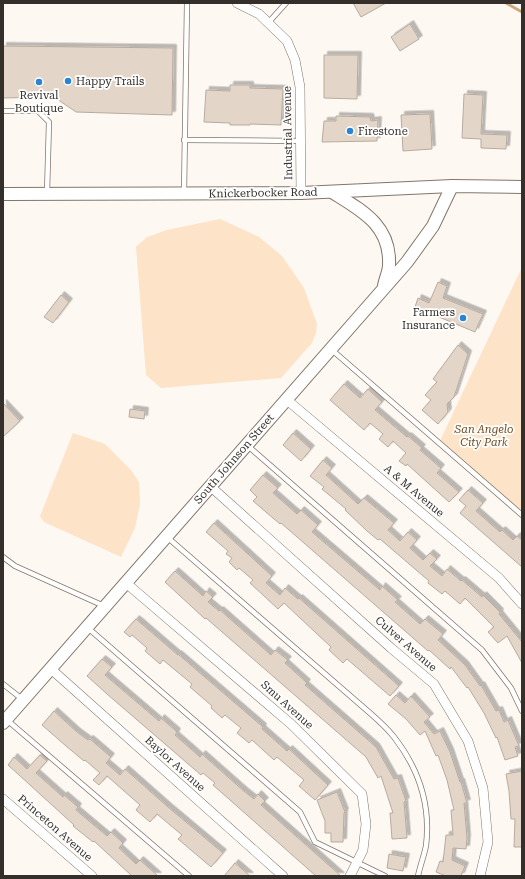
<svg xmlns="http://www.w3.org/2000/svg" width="525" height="879" viewBox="0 0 525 879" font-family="'Roboto Serif',serif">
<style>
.green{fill:#fde3c7}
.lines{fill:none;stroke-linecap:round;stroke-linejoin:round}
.stream{stroke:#cea980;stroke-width:3}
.building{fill:#e3d6c8;stroke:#b8ab9e;filter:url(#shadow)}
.lane-casing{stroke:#82766a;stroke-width:6}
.street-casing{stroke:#82766a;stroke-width:10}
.secondary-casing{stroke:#82766a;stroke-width:14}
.lane{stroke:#fff;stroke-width:4.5}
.street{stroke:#fff;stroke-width:9}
.secondary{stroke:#fff;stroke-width:12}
.poi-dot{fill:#2984d1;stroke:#fff;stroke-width:1.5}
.labels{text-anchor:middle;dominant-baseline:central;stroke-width:3.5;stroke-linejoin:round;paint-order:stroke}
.poi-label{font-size:11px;fill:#342f2a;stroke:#fff;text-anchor:start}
.street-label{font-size:11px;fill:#342f2a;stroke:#fff}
.park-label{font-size:11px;font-style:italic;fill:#714c1d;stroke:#fff}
</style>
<defs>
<filter id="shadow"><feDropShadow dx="3.5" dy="-3.5" stdDeviation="0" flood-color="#0004"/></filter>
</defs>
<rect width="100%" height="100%" fill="#fef8f3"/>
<!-- green -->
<g class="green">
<polygon points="220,219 259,237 282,256 304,288 317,324 316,333 312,343 281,378 161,388 146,375 136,247 147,237 167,230"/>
<polygon points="522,267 522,519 438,445"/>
<polygon points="73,433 105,444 131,470 139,482 140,504 135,528 121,557 44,522 40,516"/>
</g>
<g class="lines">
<!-- stream -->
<polyline class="stream" points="506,3 522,12"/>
</g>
<!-- building -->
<g class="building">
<polygon points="353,3 386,3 361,17"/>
<polygon points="410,24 419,39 400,51 391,37"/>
<polygon points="3,46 173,48 172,115 76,112 54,97 3,98"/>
<polygon points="324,55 358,55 357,99 324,98"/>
<polygon points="230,85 250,85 250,88 283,89 281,125 250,124 250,125 230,125 230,123 204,122 206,90 230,91"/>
<polygon points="464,94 483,95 481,134 507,135 506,149 481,148 481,139 462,138"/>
<polygon points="430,114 432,149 403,151 401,115"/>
<polygon points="336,116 370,117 371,121 378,120 377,141 322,142 324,121 336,121"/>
<polygon points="438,282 447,286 443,298 483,314 475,332 415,307 418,298 429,303"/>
<polygon points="61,295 69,302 53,323 44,317"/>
<polygon points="458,345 468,354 454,397 447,404 448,412 438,424 422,410 431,400 425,395 437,382 433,379"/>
<polygon points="344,384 360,398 368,389 382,402 375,410 407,437 408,436 422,448 420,450 441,468 437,473 459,492 449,502 407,464 406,466 399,461 406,453 393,441 388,447 379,439 383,434 370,423 364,430 330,400"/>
<polygon points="3,403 20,421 3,437"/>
<polygon points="130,409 145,411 144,419 129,417"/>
<polygon points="293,433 311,449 301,461 283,445"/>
<polygon points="323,460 332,468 326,475 358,504 364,498 394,523 388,530 400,541 408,532 417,540 410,548 423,560 430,553 437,559 430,566 442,576 447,569 461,581 462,580 482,597 483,595 500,612 499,614 522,642 522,663 507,636 498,643 488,632 494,627 465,598 460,604 445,591 442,594 428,583 429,581 380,539 378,540 367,531 345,510 346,509 322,489 324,487 310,476"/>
<polygon points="263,475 278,488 273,493 297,514 301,510 318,525 312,532 380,590 382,586 398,600 395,602 420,624 425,619 443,634 438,640 465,665 480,686 481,685 496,711 499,710 504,722 508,720 519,746 515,747 518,756 505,760 497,737 496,738 484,713 468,687 467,688 451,667 450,669 429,650 428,651 281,523 280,524 253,501 257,497 250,490"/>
<polygon points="468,490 483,503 476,511 500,532 502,530 513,540 517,536 522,540 522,567 460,513 466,506 459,500"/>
<polygon points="214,523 272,576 266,583 280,595 285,588 298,599 299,598 399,686 390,696 347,659 343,663 329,650 331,647 284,603 278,609 250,583 253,580 239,568 237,570 229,562 232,558 226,554 228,551 206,532"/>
<polygon points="175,571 203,596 206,591 213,597 208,602 219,611 220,610 271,655 275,650 288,660 285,663 307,683 305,685 376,747 394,779 398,778 406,801 404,802 407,838 392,839 390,813 393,813 381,776 378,778 366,757 206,618 205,619 165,582"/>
<polygon points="136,619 178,655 178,654 263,727 262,729 287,751 289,749 328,785 315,800 299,786 304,780 277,757 274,760 252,740 249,743 237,733 241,728 225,715 222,718 211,708 212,706 190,687 192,684 163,660 160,664 145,651 147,648 132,635 130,637 124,632"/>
<polygon points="102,659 112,667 105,675 159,721 161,718 177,732 175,735 200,757 202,754 245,792 254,799 258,794 265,801 261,805 341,876 316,876 213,785 215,783 203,773 201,775 107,694 87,676"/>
<polygon points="396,695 405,703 411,696 430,717 424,722 434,734 440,731 450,752 460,782 461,782 467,803 464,803 467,838 466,849 453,848 452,860 465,866 461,876 446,876 436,872 440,861 443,862 446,835 453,835 451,810 454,810 447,780 438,755 436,756 425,731 420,735 406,719 388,704"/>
<polygon points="54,711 77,732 88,740 90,739 111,757 106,763 120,775 125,769 168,807 223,853 211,867 178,839 182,835 157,814 150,822 136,810 140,805 107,776 99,785 93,780 100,773 85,760 84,761 66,746 42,725"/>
<polygon points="40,755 47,761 36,773 63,797 64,795 78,807 76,810 107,836 111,832 123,843 119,848 136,864 140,860 158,876 132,876 94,841 93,842 73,826 74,825 8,765 14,757 27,769"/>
<polygon points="522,771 522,847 514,847 515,819 511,819 509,791 506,774"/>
<polygon points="337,792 345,812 344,813 343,842 331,842 331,833 325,833 325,821 317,800"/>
<polygon points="389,854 406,857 403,871 387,868"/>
<polygon points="235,863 250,876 224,876"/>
</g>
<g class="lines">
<!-- lane casing -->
<g class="lane-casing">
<g id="lane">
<polyline points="268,23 286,3"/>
<polyline points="3,111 38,111 49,122 47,193"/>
<polyline points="184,140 301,141"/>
<polyline points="184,193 187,3"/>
<polyline points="332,350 522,515"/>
<polyline points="248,446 482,650 511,688 522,711"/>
<path d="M167,537l203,176c8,7 17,15 24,24 25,32 37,68 32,109 -2,10 -6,20 -8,30"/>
<polyline points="3,557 15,566 104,606"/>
<polyline points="88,628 300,812 315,842 385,876"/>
<polyline points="3,684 22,699"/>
<polyline points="7,720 189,876"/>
</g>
</g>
<!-- street casing -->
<g class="street-casing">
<g id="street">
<polyline points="237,3 259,14 287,41 295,60 300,87 301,193"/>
<polyline points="287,400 499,578 522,604"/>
<polyline points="210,486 391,648 434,684 468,741 483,788 488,842 480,876"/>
<polyline points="126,583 291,724 362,794 366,824 363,850 350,876"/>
<polyline points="51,669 283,876"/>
<polyline points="3,799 92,876"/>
</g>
</g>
<!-- secondary casing -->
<g class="secondary-casing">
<g id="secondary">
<path d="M332,192c29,18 59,33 57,73 0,7 -4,14 -5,21"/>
<polyline points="3,194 301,193 452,186 522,187"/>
<polyline points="3,723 407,262 433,226 452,186"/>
</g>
</g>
<!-- lane -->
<use href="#lane" class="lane"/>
<!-- street -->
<use href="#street" class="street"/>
<!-- secondary -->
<use href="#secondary" class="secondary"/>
</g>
<!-- markers -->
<g class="poi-dot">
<circle cx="68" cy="81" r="4"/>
<circle cx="39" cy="82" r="4"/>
<circle cx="350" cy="131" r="4"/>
<circle cx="463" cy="318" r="4"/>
</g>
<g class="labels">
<!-- poi labels -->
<g class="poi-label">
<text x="76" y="81">Happy Trails</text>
<text x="39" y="95" text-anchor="middle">Revival<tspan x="39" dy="13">Boutique</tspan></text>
<text x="358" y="131">Firestone</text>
<text x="455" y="312" text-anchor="end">Farmers<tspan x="455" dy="13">Insurance</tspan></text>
</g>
<!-- street labels -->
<g class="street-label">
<text transform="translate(288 133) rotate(-91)">Industrial Avenue</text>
<text transform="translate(263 193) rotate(-1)">Knickerbocker Road</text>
<text transform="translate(234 459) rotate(-49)">South Johnson Street</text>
<text transform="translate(414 491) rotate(40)">A &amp; M Avenue</text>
<text transform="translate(406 644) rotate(41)">Culver Avenue</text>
<text transform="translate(287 705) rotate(42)">Smu Avenue</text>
<text transform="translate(175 764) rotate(42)">Baylor Avenue</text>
<text transform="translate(55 828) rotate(41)">Princeton Avenue</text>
</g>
<!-- park labels -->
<g class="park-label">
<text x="484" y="429">San Angelo<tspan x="484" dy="13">City Park</tspan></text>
</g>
</g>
<!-- border -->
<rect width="525" height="879" fill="none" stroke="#342f2a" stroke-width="8"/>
</svg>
